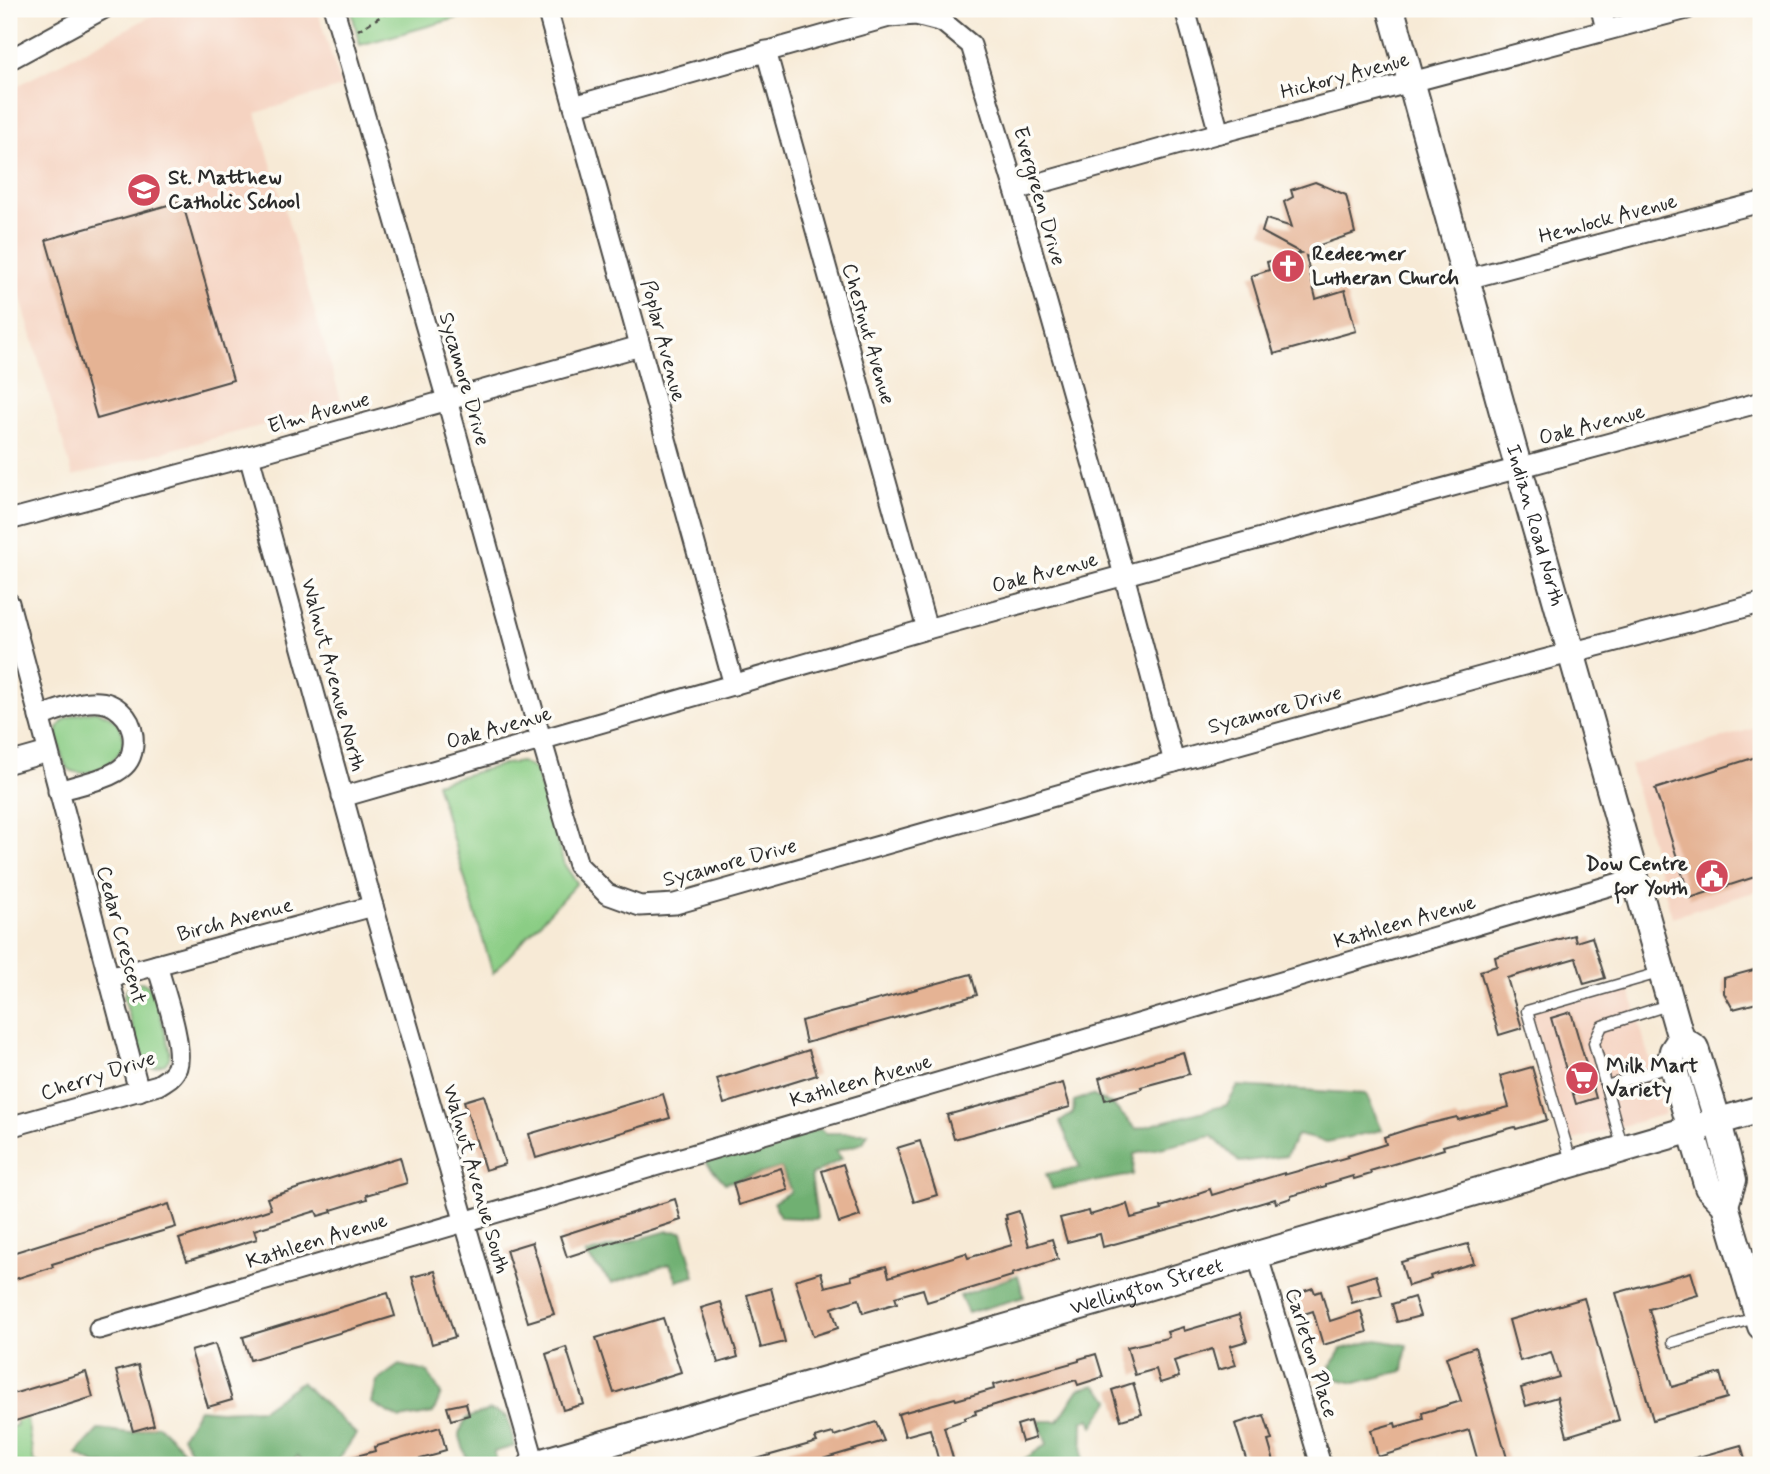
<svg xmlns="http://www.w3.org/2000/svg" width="1770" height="1474" viewBox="0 0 1770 1474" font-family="Mynerve,sans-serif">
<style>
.built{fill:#f5d3c1}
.green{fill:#8bcd85;stroke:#5b7c58;stroke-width:2}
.forest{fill:#70b072;stroke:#4e6e4e;stroke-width:2}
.building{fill:#e5b394}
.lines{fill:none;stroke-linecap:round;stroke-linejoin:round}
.lane-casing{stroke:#4a4845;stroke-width:13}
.street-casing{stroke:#4a4845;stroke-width:23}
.secondary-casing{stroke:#4a4845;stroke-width:30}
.path{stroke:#4a4845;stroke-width:2.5;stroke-dasharray:5 5;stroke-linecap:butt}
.lane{stroke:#fff;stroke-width:10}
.street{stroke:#fff;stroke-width:19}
.secondary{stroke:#fff;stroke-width:26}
.labels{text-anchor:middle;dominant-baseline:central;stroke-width:7;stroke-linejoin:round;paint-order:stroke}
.street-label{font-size:21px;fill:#2b2b2b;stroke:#fdfcf7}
.poi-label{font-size:21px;font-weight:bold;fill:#2b2b2b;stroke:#fdfcf7;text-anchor:start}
</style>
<rect width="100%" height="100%" fill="#fdfcf7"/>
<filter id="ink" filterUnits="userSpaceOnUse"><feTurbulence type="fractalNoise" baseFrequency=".0143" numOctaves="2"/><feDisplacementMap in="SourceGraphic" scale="14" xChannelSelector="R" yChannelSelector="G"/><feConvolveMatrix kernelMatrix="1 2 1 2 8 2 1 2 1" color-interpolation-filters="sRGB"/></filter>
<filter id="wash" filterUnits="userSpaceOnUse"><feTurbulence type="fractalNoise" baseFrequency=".00686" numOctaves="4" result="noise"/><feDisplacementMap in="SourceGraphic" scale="28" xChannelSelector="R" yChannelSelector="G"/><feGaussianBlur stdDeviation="1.57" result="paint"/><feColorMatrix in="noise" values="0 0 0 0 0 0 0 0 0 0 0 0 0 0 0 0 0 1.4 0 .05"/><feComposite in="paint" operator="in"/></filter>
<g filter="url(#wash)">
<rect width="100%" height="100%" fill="#f7ead6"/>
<!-- built -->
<g class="built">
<polygon points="165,9 317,9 341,87 256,113 342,404 73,476 15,279 9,267 9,90"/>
<polygon points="1759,727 1761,735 1761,890 1672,917 1630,765"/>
<polygon points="1628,983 1665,1114 1567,1142 1530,1011"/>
</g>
<!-- green -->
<g class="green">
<polygon points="351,9 490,9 360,45"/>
<path d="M95,711c16,3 31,15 28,33 -4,19 -36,36 -53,26 -6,-4 -8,-13 -9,-19 -1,-5 -4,-11 -4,-16 0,-19 23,-22 38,-24z"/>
<polygon points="521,762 535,769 564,864 577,883 493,973 436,783 505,764"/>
<path d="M142,982l10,6 3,7 15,56 -1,8 -4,5 -12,4 -10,-6 -19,-64c1,-11 7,-15 18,-16z"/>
<polygon points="15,1409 26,1413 34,1462 41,1465 9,1465 9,1428 17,1425"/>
</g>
<!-- forest -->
<g class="forest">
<polygon points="1238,1086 1366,1094 1382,1130 1327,1142 1297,1135 1286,1156 1239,1162 1212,1136 1134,1154 1133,1175 1052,1189 1046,1174 1080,1167 1060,1122 1073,1113 1074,1101 1092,1095 1113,1105 1136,1129 1227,1105"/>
<polygon points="820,1129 826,1133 868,1133 863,1143 836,1151 842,1159 811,1175 817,1219 780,1217 774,1202 791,1191 781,1168 725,1183 701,1156"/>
<polygon points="668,1231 682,1232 695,1276 677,1281 670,1264 612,1283 585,1254"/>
<polygon points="1018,1275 1024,1297 968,1313 960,1296"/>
<polygon points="1377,1340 1407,1345 1403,1371 1355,1383 1333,1378 1330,1368 1341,1349"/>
<polygon points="399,1365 428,1372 441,1394 433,1413 400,1419 372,1403 377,1381"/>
<polygon points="301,1382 356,1434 335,1465 307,1465 297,1456 291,1465 198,1465 182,1436 199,1409 220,1411 262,1409"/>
<polygon points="1095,1385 1111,1400 1093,1426 1090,1419 1083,1421 1082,1465 1071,1461 1063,1465 1027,1465 1023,1460 1047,1444 1038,1421 1058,1421 1079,1389"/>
<polygon points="490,1410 507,1416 515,1446 494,1452 498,1465 470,1465 468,1464 459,1433 467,1418"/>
<polygon points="158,1425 178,1444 191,1465 98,1465 76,1454 99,1429 130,1433"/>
</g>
<g id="blocks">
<!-- building -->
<g class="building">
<polygon points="1315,182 1346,195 1355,233 1314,247 1308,257 1306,256 1316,299 1345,290 1356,331 1274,354 1251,276 1269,270 1267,262 1301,253 1262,232 1266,219 1292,227 1284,202 1293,197 1291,190"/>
<polygon points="182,201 233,380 97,419 46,240"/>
<polygon points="1759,756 1761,764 1761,875 1690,898 1655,789"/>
<polygon points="1574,935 1576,942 1592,937 1605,978 1584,984 1576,958 1507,978 1522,1028 1499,1035 1480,971 1497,966 1495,957"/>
<polygon points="1761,968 1761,1002 1733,1009 1724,993 1724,978"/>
<polygon points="971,974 977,995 806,1043 801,1021"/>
<polygon points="1571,1012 1596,1098 1576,1104 1551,1018"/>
<polygon points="809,1050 817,1075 724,1104 717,1079"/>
<polygon points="1183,1052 1189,1074 1141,1087 1142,1089 1105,1100 1099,1078"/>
<polygon points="1532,1067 1547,1120 1516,1129 1515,1127 1443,1146 1444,1149 1370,1171 1371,1174 1354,1179 1353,1176 1326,1184 1326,1186 1291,1196 1291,1198 1276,1203 1275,1199 1194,1223 1194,1222 1103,1247 1100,1234 1067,1242 1060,1218 1089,1211 1090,1215 1127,1204 1131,1218 1162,1210 1161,1207 1199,1195 1198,1193 1210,1189 1212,1195 1284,1173 1284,1175 1348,1157 1347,1156 1386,1144 1384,1137 1415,1127 1457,1117 1458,1120 1509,1107 1500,1076"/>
<polygon points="1063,1083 1070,1107 954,1139 947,1115"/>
<polygon points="663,1094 670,1118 536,1158 529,1134"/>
<polygon points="484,1095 505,1164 485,1170 464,1101"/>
<polygon points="920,1141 937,1195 914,1202 897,1148"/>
<polygon points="400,1157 407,1183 366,1195 367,1199 331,1210 332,1212 318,1216 316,1211 254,1230 257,1239 187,1261 179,1239 271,1209 267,1198"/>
<polygon points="843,1164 860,1216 839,1223 822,1171"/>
<polygon points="781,1168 788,1190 739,1205 733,1183"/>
<polygon points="675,1199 681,1220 567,1257 560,1236"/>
<polygon points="169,1204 176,1227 52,1264 53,1267 9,1281 9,1254"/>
<polygon points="1019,1211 1029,1246 1052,1239 1058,1259 1012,1274 1012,1276 927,1302 923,1289 895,1297 897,1303 863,1313 859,1299 832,1308 838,1328 813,1336 795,1280 821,1272 825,1287 852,1280 851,1276 886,1266 889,1277 966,1253 968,1258 1012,1245 1005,1219 1007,1219 1006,1215"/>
<polygon points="532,1242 554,1314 528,1322 506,1250"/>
<polygon points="1468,1244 1474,1263 1430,1276 1431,1279 1408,1286 1401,1262"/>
<polygon points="435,1271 455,1337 432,1344 412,1277"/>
<polygon points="1691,1272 1698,1295 1649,1309 1672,1387 1720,1373 1727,1398 1653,1420 1616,1293"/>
<polygon points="1376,1275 1382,1295 1352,1303 1347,1284"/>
<polygon points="771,1288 785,1342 761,1348 747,1295"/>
<polygon points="1313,1288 1315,1293 1321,1291 1330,1321 1361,1311 1367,1332 1323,1345 1313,1311 1301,1315 1295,1294"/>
<polygon points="388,1293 395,1316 250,1360 243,1337"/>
<polygon points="1414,1297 1420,1316 1397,1322 1392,1304"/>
<polygon points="1584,1298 1619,1420 1567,1436 1557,1397 1526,1406 1521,1388 1559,1377 1551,1352 1520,1361 1509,1320"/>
<polygon points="721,1302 738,1357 718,1363 701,1308"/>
<polygon points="1239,1315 1247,1341 1230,1346 1236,1365 1218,1370 1212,1349 1174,1361 1179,1377 1160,1383 1156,1369 1135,1375 1127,1347 1167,1338 1169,1337 1167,1332 1183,1327 1184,1331"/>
<polygon points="663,1318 681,1372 614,1393 596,1338"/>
<polygon points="215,1344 232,1400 208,1407 191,1351"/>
<polygon points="566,1347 584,1404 563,1410 546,1354"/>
<polygon points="1475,1347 1509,1465 1479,1465 1469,1430 1378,1457 1371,1430 1395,1423 1396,1427 1423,1419 1422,1413 1461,1401 1446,1357"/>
<polygon points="1096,1354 1103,1377 1078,1385 1076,1380 975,1411 976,1414 964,1418 965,1420 944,1427 953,1458 939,1462 930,1429 905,1436 898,1414 955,1398 956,1400 994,1389 993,1385 1079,1361 1079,1359"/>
<polygon points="138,1365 154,1425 133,1431 116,1371"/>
<polygon points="86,1372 93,1397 9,1423 9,1395"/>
<polygon points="1133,1383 1142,1414 1121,1420 1112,1390"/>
<polygon points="466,1403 469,1415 451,1420 447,1407"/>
<polygon points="1264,1415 1272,1440 1268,1441 1275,1465 1248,1465 1235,1424"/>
<polygon points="1030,1421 1035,1438 1022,1442 1017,1425"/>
<polygon points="876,1422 884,1441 802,1465 749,1465 749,1461 817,1442 815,1438 833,1433 834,1436"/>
<polygon points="440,1427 446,1450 439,1452 439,1454 398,1465 339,1465 338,1461 375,1451 374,1447"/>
<polygon points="1741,1445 1747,1465 1685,1465 1684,1461"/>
</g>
</g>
</g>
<g filter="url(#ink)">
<use href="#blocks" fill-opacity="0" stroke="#4a4845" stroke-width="2"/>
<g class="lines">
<!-- lane casing -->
<g class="lane-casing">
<g id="lane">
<polyline points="1606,1086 1672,1066"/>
<polyline points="1622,1146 1594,1043 1602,1026 1671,1004"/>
<polyline points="1571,1161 1527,1011 1662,972"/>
<polyline points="1673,1342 1758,1317"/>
</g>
</g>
<!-- street casing -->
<g class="street-casing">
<g id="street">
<polyline points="334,9 447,400 535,718 578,865 607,894 640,906 675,904 1174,762 1509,669 1761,603"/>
<polyline points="547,9 734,685"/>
<polyline points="1185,9 1219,133"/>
<polyline points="1601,9 1606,29"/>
<polyline points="766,51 927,629"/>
<polyline points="9,60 103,9"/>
<polyline points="574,106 889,17 916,15 943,22 971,45 1015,190 1124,575 1174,762"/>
<polyline points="1015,190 1219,133 1687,9"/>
<polyline points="1467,279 1761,202"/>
<polyline points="249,456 373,906 535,1464"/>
<polyline points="9,520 249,456 640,346"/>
<polyline points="9,603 139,1091"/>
<path d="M39,717c24,-8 61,-27 82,-5 7,6 11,15 12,24 1,10 -1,23 -9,30 -13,13 -47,19 -66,25"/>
<polyline points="9,763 48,752"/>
<polyline points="342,797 927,629 1761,402"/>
<polyline points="109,978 373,906"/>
<path d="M9,1127l149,-42c8,-5 16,-9 19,-18 7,-22 -14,-79 -20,-102"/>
<polyline points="1257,1254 1321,1465"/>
<polyline points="99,1329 1636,878"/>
</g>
</g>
<!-- secondary casing -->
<g class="secondary-casing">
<g id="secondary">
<path id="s1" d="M1391,9l122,439 168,591 14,9 23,74 15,58 -8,25"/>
<polyline points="1681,1039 1673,1051 1671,1060 1708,1187 1725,1205 1761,1326"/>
<path id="s2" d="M532,1465l1229,-356"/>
</g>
</g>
<!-- path -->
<polyline class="path" points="358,30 388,12 389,9"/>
<!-- lane -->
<use href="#lane" class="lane"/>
<!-- street -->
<use href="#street" class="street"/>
<!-- secondary -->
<use href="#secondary" class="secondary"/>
</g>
</g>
<!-- icons -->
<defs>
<g id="school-disc" transform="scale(1.75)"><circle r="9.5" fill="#d1495b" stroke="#fdfcf7"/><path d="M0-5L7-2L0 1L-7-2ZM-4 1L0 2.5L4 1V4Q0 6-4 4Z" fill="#fff"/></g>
<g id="church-disc" transform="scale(1.75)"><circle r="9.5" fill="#d1495b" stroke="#fdfcf7"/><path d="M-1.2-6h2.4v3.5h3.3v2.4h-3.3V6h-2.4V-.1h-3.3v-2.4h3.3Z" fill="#fff"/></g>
<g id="civic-disc" transform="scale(1.75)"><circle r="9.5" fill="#d1495b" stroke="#fdfcf7"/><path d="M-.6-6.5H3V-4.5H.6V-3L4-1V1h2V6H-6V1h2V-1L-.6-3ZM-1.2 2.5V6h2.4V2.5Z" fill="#fff"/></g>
<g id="supermarket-disc" transform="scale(1.75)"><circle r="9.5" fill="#d1495b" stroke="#fdfcf7"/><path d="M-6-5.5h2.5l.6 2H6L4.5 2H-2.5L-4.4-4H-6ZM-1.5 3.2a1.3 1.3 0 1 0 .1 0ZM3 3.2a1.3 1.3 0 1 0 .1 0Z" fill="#fff"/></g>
</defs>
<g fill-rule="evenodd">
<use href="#school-disc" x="144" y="190"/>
<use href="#church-disc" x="1288" y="266"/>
<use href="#civic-disc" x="1712" y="876"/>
<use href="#supermarket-disc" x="1582" y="1078"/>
</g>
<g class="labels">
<!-- street labels -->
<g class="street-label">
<text transform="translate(1345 76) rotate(-15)">Hickory Avenue</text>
<text transform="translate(1039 196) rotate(74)">Evergreen Drive</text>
<text transform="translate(1608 219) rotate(-15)">Hemlock Avenue</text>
<text transform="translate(868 334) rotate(74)">Chestnut Avenue</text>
<text transform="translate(663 341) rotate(75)">Poplar Avenue</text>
<text transform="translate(464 379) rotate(74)">Sycamore Drive</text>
<text transform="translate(319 413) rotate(-16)">Elm Avenue</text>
<text transform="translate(1592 425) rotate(-15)">Oak Avenue</text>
<text stroke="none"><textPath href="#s1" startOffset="536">Indian Road North</textPath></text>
<text transform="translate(1045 573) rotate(-15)">Oak Avenue</text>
<text transform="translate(333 675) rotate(75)">Walnut Avenue North</text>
<text transform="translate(1275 710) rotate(-15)">Sycamore Drive</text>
<text transform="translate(499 728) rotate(-16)">Oak Avenue</text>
<text transform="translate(730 863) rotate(-15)">Sycamore Drive</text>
<text transform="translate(235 920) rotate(-15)">Birch Avenue</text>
<text transform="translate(1405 922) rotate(-16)">Kathleen Avenue</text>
<text transform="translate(121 935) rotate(75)">Cedar Crescent</text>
<text transform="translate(98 1076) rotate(-18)">Cherry Drive</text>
<text transform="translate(861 1081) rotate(-16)">Kathleen Avenue</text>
<text transform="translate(476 1179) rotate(74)">Walnut Avenue South</text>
<text transform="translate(317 1241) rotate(-17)">Kathleen Avenue</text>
<text stroke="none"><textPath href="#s2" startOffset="640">Wellington Street</textPath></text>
<text transform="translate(1311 1353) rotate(73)">Carleton Place</text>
</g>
<!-- poi labels -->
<g class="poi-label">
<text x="168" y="178">St. Matthew<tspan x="168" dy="24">Catholic School</tspan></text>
<text x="1312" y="254">Redeemer<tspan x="1312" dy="24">Lutheran Church</tspan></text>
<text x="1688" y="864" text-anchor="end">Dow Centre<tspan x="1688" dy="24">for Youth</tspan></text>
<text x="1606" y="1066">Milk Mart<tspan x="1606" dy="24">Variety</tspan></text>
</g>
</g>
<!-- margin -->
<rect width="1770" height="1474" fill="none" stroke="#fdfcf7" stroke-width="35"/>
</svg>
